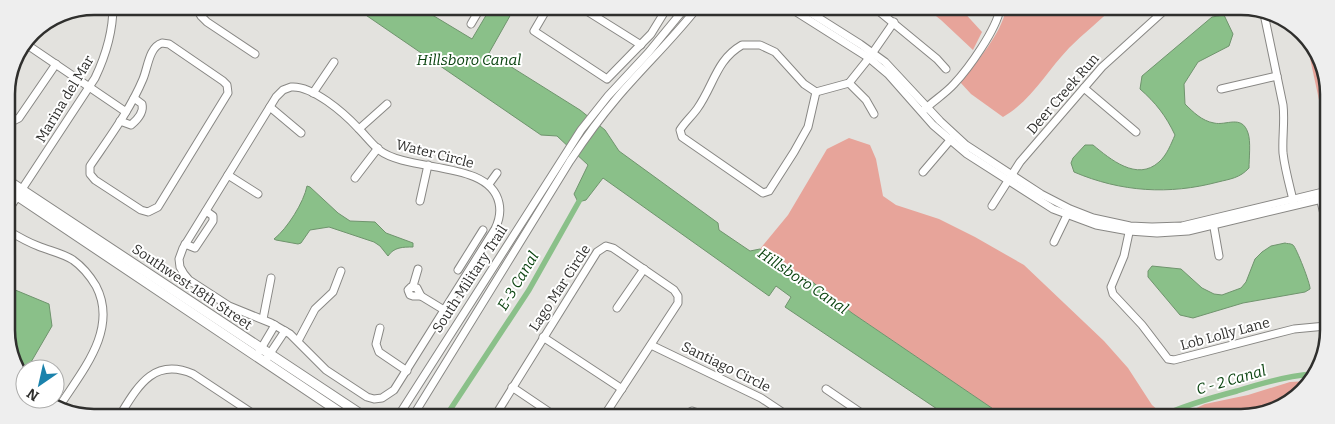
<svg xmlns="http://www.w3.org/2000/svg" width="1335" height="424" viewBox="0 0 1335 424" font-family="Bitter,serif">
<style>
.green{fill:#e7a49a}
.water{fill:#8ac089;stroke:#6f946d}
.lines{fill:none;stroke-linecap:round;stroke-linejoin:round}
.canal{stroke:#8ac089;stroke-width:5.5}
.minor-casing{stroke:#888784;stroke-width:9}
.major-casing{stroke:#888784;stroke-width:11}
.minor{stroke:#fff;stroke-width:7}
.major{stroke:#fff;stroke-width:9}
.labels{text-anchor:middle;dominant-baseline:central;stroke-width:4;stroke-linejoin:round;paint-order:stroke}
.street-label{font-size:14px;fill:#2f2f2d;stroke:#fff}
.water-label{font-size:15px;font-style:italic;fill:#0b4410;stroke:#fff}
.rim{fill:none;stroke:#2f2f2d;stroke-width:2.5}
</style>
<rect width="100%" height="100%" fill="#e3e2de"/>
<!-- green -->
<g class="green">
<polygon points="926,8 961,9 982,32 973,50 941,20"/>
<path d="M1006,9h106c-14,13 -29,25 -43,39 -22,23 -38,53 -66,69l-32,-23 -11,-12c17,-20 41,-48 46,-73z"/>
<polygon points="1305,35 1327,77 1327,137"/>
<polygon points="849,138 870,145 876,159 883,196 896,205 939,219 975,237 1024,265 1104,341 1128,368 1152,405 1166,417 1005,417 852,313 806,277 800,285 784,273 787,268 760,249 788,215 827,149"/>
<polygon points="1307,381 1295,399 1247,418 1177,417 1205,404 1248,395 1290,382"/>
</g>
<!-- water -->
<g class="water">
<polygon points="354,7 419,7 472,39 491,7 515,7 489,53 580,110 605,130 619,151 718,223 719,230 750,251 760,249 787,268 784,274 800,285 806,277 852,313 1005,417 949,417 785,307 791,297 776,286 769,296 603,178 586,200 578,202 574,194 588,165 557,136 541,135"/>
<path d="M1224,15l9,19 -4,12 -31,16 -14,22 1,20c8,8 17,17 29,19 12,3 28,-9 34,10 3,8 1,26 1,35 -9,10 -19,11 -31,14 -49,13 -97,10 -144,-10l-3,-9 2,-5 12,-13h8c17,14 44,37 66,17 8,-7 12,-18 16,-27 -9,-19 -19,-32 -35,-46l2,-13 70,-59z"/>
<path d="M307,186l3,1 28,26 12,8 25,1 11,11 27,10v4c-10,0 -19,0 -25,9l-8,-10 -6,-4 -45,-15 -19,3 -9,13 -3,1 -22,-4 -2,-1c13,-10 30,-37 33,-53z"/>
<path d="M1285,243c2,1 5,0 8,2 3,2 18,40 17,44l-5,3 -62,11 -50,15 -13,-3 -32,-38v-6l4,-5 29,3 21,19 12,6 8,1 19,-7 5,-6 9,-23 7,-7 9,-6z"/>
<polygon points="8,287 49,304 52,326 27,369 25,369 23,377 8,347 14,326 12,315 8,312"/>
</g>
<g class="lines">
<!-- canal -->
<g class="canal">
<polyline points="446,416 529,290 582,196"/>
<path d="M1160,417c25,-12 50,-19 77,-26 25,-8 49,-15 75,-17"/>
</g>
<!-- minor casing -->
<g class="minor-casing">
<g id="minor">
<polyline points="196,7 201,16 207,22 255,54"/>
<polyline points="548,7 534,31 607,79 651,34 667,8"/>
<polyline points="582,8 641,45"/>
<polyline points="790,8 869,58 888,74 933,125 967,154 1053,209 1096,225 1129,231 1157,233 1188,231 1326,198"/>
<polyline points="803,8 860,44 885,62 940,121 966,145 1041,194 1070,209 1093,218 1130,226 1152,227 1182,226 1327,191"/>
<polyline points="875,8 937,59 946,69"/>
<path d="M1263,9l20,96c2,16 -1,32 0,48 2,17 7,34 11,51"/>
<polyline points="471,24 481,7"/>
<path d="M162,43l7,1 54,37 4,4 1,8 -70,114 -10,5 -7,-2 -46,-30 -5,-6v-8c19,-28 40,-56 53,-87 5,-12 6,-32 19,-36z"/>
<polyline points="26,44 126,112"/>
<path d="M742,45h18l15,7 29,32 12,8 -8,35 -14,25 -25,39 -6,2 -81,-56 -2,-7c5,-8 12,-14 17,-21 17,-24 19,-49 45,-64z"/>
<polyline points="849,83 866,100 874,114"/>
<path d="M291,87c21,-2 53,26 67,41 7,7 13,15 21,22 30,23 111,10 120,53 2,9 0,18 -4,26l-101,161 -12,8 -8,1 -7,-2 -41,-27 -36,-36 -19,-11 -42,-17 -40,-26 -5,-6 -4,-7 -1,-8 4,-11 93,-151 7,-7z"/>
<polyline points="1084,88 1136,132"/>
<polyline points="1221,89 1277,76"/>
<polyline points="816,92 849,83 869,58 894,22"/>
<polyline points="313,93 334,62"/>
<polyline points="270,107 301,133"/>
<path d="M924,110c9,-9 21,-16 30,-26 15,-16 42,-54 46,-75"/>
<polyline points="7,120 13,121 19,118 56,64"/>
<path d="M120,121l11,4c6,-5 13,-13 11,-21l-8,-6"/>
<polyline points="359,129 387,104"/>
<polyline points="923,172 952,138"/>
<polyline points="228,175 258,194"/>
<polyline points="355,178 378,148"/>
<polyline points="489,184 497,173"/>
<polyline points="1320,197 1326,223"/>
<polyline points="420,201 428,165"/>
<polyline points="992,206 1020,162 1102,67 1166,9"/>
<path d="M7,212l88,-134c11,-23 18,-46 18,-72"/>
<polyline points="1213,222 1219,256"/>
<polyline points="1130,228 1124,256 1111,287 1113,294 1142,325 1168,359 1174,360 1294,329 1326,326"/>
<path d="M7,230c10,6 20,12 31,16 12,5 24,7 35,14 10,7 17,16 23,26 23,44 -15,86 -37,121"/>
<polyline points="1054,242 1069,211"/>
<polyline points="185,244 195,248 213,221 213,216 206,211"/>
<polyline points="458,270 483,230"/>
<polyline points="413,286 418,269"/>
<polygon points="411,287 417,288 421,296 413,296 410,295 408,290"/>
<polyline points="421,296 444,310"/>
<polyline points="617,308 644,269"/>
<polyline points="263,319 271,278"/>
<polyline points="380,328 376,344 379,352 407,371"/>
<polyline points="543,337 622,389"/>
<polyline points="298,341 315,309 333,292 341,271"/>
<polyline points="651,345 761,398 788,416"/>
<polyline points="259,352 275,325"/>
<polyline points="267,358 285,331"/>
<polyline points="512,387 555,416"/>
<polyline points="826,389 867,417"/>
<path d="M120,415c18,-29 34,-58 73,-41l62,41"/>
<polyline points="399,415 581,130 608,96 648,53 685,8"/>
<path d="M413,416l157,-255c14,-21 29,-42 46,-62 26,-31 56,-59 81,-91"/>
<polyline points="495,416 597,252 606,246 613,248 674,290 678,296 678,303 604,416"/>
<polyline points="683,416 692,411 707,416"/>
</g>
</g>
<!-- major casing -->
<g class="major-casing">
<g id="major">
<polyline points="7,180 362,415"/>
<polyline points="7,189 344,415"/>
</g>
</g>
<!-- minor -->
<use href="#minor" class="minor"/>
<!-- major -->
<use href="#major" class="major"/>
</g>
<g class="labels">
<!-- street labels -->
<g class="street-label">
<text transform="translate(1063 94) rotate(-49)">Deer Creek Run</text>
<text transform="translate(65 99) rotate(-59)">Marina del Mar</text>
<text transform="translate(435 154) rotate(14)">Water Circle</text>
<text transform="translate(470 279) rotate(-57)">South Military Trail</text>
<text transform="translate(192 287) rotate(34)">Southwest 18th Street</text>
<text transform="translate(560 288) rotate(-57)">Lago Mar Circle</text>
<text transform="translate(1225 334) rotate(-15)">Lob Lolly Lane</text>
<text transform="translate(726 367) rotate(26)">Santiago Circle</text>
</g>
<!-- water labels -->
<g class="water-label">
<text x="469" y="60">Hillsboro Canal</text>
<text transform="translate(518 281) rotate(-59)">E-3 Canal</text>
<text transform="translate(803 281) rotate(34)">Hillsboro Canal</text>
<text transform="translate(1231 380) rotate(-16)">C - 2 Canal</text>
</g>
</g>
<!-- crop -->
<path d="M0 0H1335V424H0ZM94 15H1241A79 79 0 0 1 1320 94V330A79 79 0 0 1 1241 409H94A79 79 0 0 1 15 330V94A79 79 0 0 1 94 15Z" fill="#eee" fill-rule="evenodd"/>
<path class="rim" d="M94 15H1241A79 79 0 0 1 1320 94V330A79 79 0 0 1 1241 409H94A79 79 0 0 1 15 330V94A79 79 0 0 1 94 15Z"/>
<!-- north arrow -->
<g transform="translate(40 384) rotate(214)"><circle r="24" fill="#ffffff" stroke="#acacab"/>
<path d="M0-4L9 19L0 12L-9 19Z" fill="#1a82ac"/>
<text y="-8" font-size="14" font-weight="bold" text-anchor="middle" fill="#2f2f2d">N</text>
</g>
</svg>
